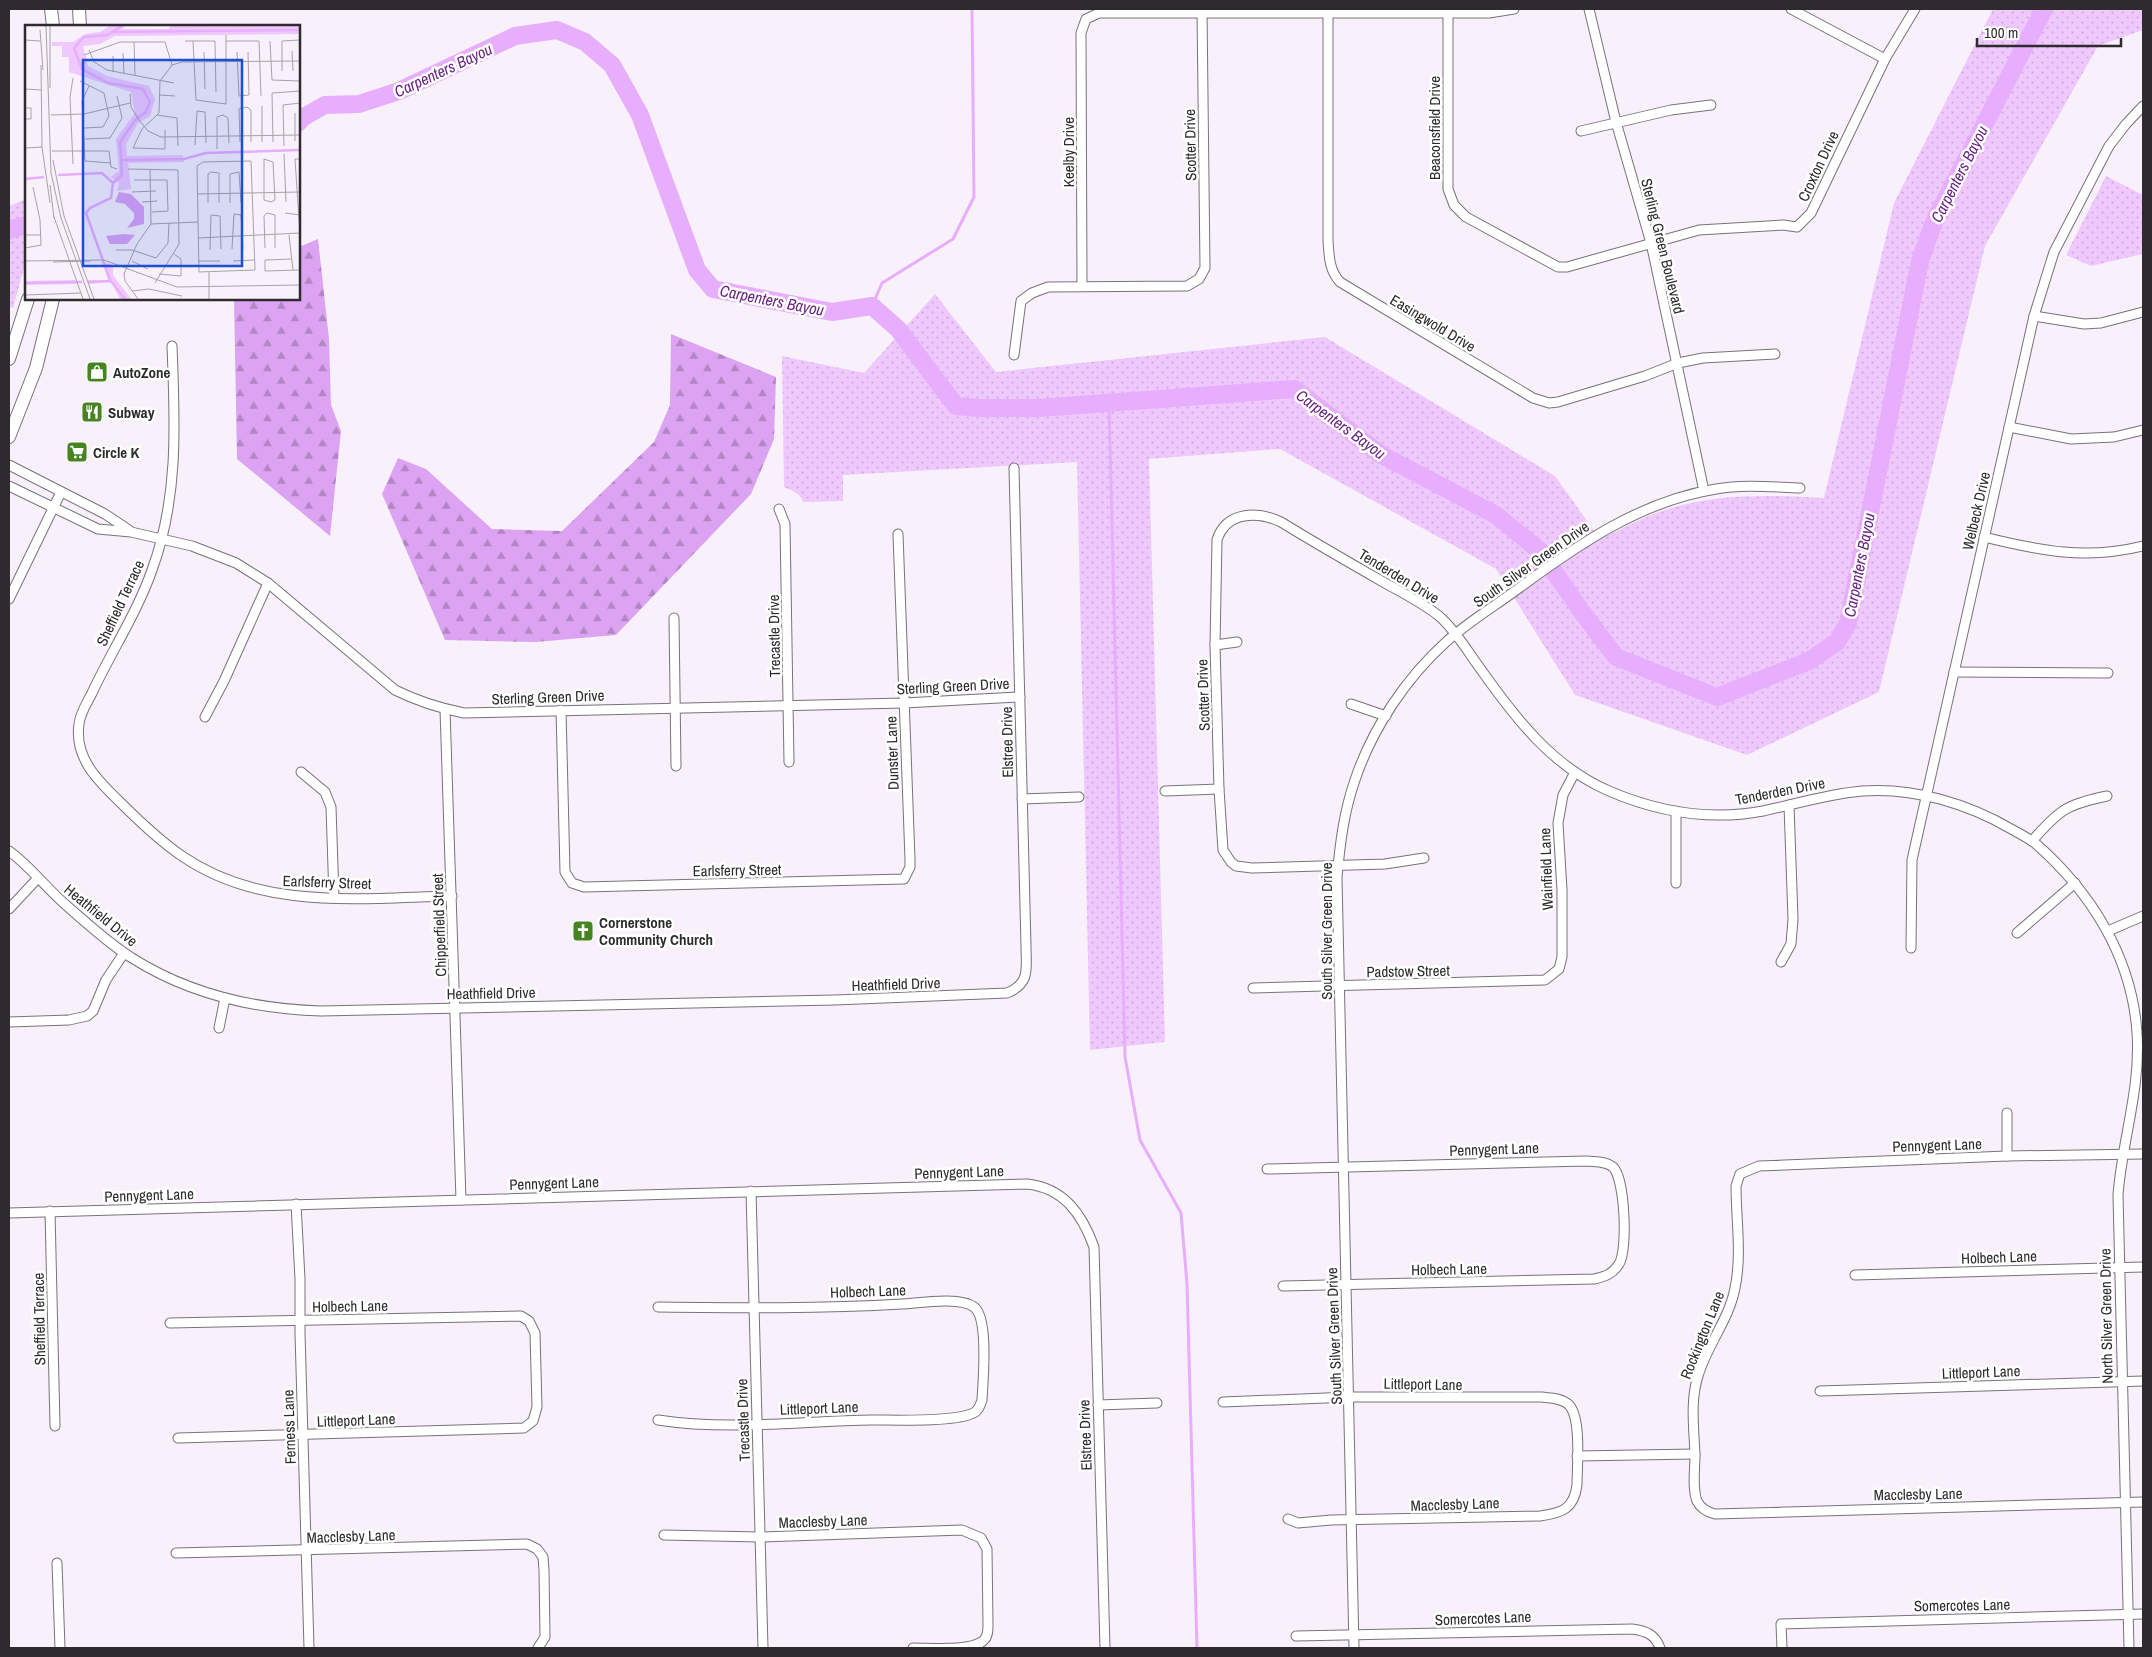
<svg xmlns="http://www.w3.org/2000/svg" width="2152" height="1657" viewBox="0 0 2152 1657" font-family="'Archivo Narrow',sans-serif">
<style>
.green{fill:url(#green-dots)}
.forest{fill:url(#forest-firs)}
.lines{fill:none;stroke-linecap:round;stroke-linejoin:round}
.stream{stroke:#e8aefe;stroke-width:3}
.river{stroke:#e8aefe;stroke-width:18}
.minor-casing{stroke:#78727b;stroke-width:11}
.secondary-casing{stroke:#78727b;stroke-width:14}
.minor{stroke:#fff;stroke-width:9}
.secondary{stroke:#fff;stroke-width:12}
.labels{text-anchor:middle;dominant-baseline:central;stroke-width:5;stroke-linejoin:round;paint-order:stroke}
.street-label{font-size:15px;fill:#2d2b2e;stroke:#fff}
.poi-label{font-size:15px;font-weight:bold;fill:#2d2b2e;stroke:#fff;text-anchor:start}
.water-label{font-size:16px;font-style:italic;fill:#692581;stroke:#fff}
.inset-river{fill:none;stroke:#e8aefe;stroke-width:2.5}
.inset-road{fill:none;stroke:#a7a2a9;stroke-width:1}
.view{fill:#1d4ed8;fill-opacity:0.15;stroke:#1d4ed8;stroke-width:2.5}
.inset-edge{fill:none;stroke:#2d2b2e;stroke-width:2.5}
</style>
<defs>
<pattern id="green-dots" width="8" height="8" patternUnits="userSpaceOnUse" patternTransform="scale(1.25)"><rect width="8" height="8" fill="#efc9fe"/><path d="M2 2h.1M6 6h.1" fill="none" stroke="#cdadda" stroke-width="1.8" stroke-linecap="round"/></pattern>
<pattern id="forest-firs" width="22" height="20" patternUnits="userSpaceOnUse" patternTransform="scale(1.25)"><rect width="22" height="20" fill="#dca3f2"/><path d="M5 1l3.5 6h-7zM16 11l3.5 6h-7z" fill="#b385c4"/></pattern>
</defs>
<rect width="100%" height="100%" fill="#f8f1fb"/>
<!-- green -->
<g class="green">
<path d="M1993,9h150v21l-45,16 -113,200 -106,446 -132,63 -172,-60 -79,-126 -216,-120 -131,10 16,583 -75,8 -13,-588 -234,13v26l-40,1c-3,-9 -10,-11 -19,-15l-2,-131 82,17 71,-79 61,78 329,-35 230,139 45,63c23,-11 47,-24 71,-31 50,-15 101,-13 153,-10l70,-295z"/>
<polygon points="2106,176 2143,195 2143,254 2091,266 2066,255"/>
<polygon points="26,199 26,261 13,308 9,307 9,206"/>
</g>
<!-- forest -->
<g class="forest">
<polygon points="318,239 329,339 331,405 341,431 330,536 237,459 234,299 299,299 299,247"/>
<polygon points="671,334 776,377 774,439 751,494 616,635 536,642 445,640 382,494 398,458 426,469 492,529 562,531 654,442 670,405"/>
</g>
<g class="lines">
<!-- stream -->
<g class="stream">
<polyline points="872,306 882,283 953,239 974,197 972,9"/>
<polyline points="1109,403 1125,1057 1140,1140 1181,1213 1187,1284 1197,1648"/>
</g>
<!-- river -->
<g class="river">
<polyline points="299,122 302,118 325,105 359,104 399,91 515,36 557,30 585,42 612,65 640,115 697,270 713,289 832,312 872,306 898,329 956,406 979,408 1039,408 1294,389 1380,454 1496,515 1540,551 1582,612 1616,657 1717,697 1809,661 1837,642 1848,623 1920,261 1934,222 2044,9"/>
<polyline points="9,230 26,225"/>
</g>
<!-- minor casing -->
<g class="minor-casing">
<g id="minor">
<polyline points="1589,9 1616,122 1651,243 1704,491"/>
<polyline points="1791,9 1885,59"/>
<path d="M1328,13v227c1,16 1,30 12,42l193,116 16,5 9,-1 87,-26 33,-13 25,-5 72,-4"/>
<polyline points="1448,13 1448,189 1454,205 1466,217 1558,267 1567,267 1699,230 1783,225 1797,227 1811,213 1885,59 1915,9"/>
<polyline points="1581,131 1671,110 1711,105"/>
<polyline points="1082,286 1081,33 1086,19 1099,13 1489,13 1514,9"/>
<polyline points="2034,316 2084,324 2101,323 2143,312"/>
<path d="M172,346c3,76 7,151 -20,224 -15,43 -41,82 -60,123 -5,10 -12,20 -13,31 -5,34 19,57 42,79 19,19 39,38 61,53 80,55 179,42 270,40"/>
<polyline points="1014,355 1021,301 1032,293 1048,287 1187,286 1199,279 1205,268 1202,10"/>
<polyline points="2009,427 2071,439 2114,437 2143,430"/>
<polyline points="9,465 105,514 129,530"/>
<path d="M9,486l89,43 33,3 61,14 44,17 32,20 127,107c22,11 44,18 69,23l440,-10 116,-6"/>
<polyline points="779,509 785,524 789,762"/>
<path d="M1984,537c57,14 102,23 159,9"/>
<polyline points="9,599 61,492"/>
<polyline points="674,618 676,766"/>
<polyline points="1215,645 1237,642"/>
<polyline points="1954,672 2108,673"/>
<polyline points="1351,704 1386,716"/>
<polyline points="445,709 461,1200"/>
<polyline points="561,710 565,872 572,883 584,887 904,879 910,867 910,859 898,534"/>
<polyline points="205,717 224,681 268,583"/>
<polyline points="301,772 325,792 331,807 334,898"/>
<polyline points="1165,791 1219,789"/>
<polyline points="1022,799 1079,797"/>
<path d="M2032,841c27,-31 35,-37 75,-45"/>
<path d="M9,851c21,15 38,38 58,55 21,18 42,38 65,52 57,36 122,51 189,53l514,-11 172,-7c24,-10 19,-25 19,-47l-12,-478"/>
<path d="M1424,858l-39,6 -133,4 -16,-2 -5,-4 -8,-12 -4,-61 -4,-144 2,-105c9,-29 41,-29 64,-18 34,21 69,41 104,61 18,10 38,20 54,33 17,15 29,36 43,55 34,48 71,96 127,120 49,21 101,30 154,20 33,-7 65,-17 99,-20 52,-4 107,13 151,39 7,4 15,8 22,13 56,49 97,114 102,190 4,55 -15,108 -19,162l11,453"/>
<polyline points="1676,883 1676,811"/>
<polyline points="9,909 37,879"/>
<polyline points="2108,931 2143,916"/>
<polyline points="2017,933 2075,883"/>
<polyline points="1911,948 1912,860 2034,316 2054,252 2109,146 2126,124 2143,106"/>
<polyline points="1781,962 1791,944 1793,919 1789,805"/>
<polyline points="1253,988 1545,980 1559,969 1562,957 1562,890 1558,823 1563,795 1575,772"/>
<polyline points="9,1022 69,1020 87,1016 93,1011 106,980 124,953"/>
<polyline points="219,1028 225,998"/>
<polyline points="2007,1113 2007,1156"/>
<path d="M2143,1154l-136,2 -248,10 -19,8 -4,12c0,33 6,69 -1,102 -6,32 -28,57 -37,88 -8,25 -4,53 -3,79 0,14 -3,33 2,46 4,8 10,11 18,13l428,-12"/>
<path d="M1267,1169l320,-8c9,1 19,0 26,6 12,12 15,83 6,97 -6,10 -15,13 -25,15l-311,7"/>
<polyline points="751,1191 763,1648"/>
<polyline points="296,1204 300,1279 300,1333 309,1648"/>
<polyline points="50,1211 55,1426"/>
<path d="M9,1213l1018,-29c37,4 55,30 67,63l11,401"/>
<polyline points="1855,1275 2143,1267"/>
<path d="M658,1307c81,1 163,2 244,-3 17,-1 58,-8 72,3 15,11 9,74 8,93 -2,6 -4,12 -11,14 -19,8 -76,6 -99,6 -71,1 -143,11 -214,0"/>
<polyline points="170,1323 521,1316 529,1321 535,1333 537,1407 533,1421 524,1428 178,1438"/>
<polyline points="1820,1391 2143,1381"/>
<path d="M1223,1402l127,-5h192c9,1 19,1 26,7 14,12 9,63 9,81 -3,24 -15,28 -37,31l-209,4 -33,3 -10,-4"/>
<polyline points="1098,1405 1157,1403"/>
<polyline points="1577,1456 1695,1454"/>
<path d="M664,1535l96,2 202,-7 19,8 6,11 1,76c0,5 0,11 -4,15 -12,12 -54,8 -71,8"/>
<polyline points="176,1553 527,1544 537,1549 543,1557 544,1570 545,1637 538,1648"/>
<polyline points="57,1563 60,1648"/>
<path d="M1296,1636l336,-7c14,2 23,5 28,19"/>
<path d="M1354,1648l-17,-771c3,-33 7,-66 18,-97 17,-51 51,-102 91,-138 22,-20 49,-36 73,-54 60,-44 122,-87 197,-99 28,-5 56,-2 84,-1"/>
<polyline points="1782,1648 1781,1624 2143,1614"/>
</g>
</g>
<!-- secondary casing -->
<g class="secondary-casing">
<g id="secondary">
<polyline points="51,9 53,26"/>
<polyline points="79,9 80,26"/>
<polyline points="9,359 28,299"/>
<polyline points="9,437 36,368 53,299"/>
</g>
</g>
<!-- minor -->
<use href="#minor" class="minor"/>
<!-- secondary -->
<use href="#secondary" class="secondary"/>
</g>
<!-- icons -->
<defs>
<g id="shop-square" transform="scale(1.125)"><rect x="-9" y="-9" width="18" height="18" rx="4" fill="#468321" stroke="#fff"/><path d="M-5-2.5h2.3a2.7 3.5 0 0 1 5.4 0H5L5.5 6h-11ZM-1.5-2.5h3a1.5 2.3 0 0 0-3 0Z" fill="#fff"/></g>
<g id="restaurant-square" transform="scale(1.125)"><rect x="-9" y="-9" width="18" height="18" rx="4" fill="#468321" stroke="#fff"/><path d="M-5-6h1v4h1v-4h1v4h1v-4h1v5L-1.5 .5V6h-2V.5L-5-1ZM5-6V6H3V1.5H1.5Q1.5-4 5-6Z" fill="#fff"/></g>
<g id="supermarket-square" transform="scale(1.125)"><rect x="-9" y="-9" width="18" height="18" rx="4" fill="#468321" stroke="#fff"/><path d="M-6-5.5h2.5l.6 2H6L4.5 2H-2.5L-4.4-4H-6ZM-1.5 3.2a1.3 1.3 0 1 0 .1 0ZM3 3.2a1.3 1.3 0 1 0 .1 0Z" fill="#fff"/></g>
<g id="church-square" transform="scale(1.125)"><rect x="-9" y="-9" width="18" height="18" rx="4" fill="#468321" stroke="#fff"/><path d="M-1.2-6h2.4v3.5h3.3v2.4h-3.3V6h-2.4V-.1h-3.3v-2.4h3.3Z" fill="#fff"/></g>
</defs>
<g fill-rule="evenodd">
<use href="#shop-square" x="97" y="372"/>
<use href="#restaurant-square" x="92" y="412"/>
<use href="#supermarket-square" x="77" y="452"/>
<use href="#church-square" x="583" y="931"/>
</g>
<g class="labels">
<!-- street labels -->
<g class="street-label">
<text transform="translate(1434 128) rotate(-90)">Beaconsfield Drive</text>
<text transform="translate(1190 145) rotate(-91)">Scotter Drive</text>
<text transform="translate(1068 152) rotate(-90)">Keelby Drive</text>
<text transform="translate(1818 166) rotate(-65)">Croxton Drive</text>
<text transform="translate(1663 246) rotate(76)">Sterling Green Boulevard</text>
<text transform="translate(1433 323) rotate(31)">Easingwold Drive</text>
<text transform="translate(1976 511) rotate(-77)">Welbeck Drive</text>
<text transform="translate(1531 564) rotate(-35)">South Silver Green Drive</text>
<text transform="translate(1399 576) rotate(31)">Tenderden Drive</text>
<text transform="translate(120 603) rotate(-65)">Sheffield Terrace</text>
<text transform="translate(774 636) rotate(-91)">Trecastle Drive</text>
<text transform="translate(953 686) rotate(-3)">Sterling Green Drive</text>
<text transform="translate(1203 695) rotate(-92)">Scotter Drive</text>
<text transform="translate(548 697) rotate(-2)">Sterling Green Drive</text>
<text transform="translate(1007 742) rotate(-91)">Elstree Drive</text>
<text transform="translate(892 753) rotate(-92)">Dunster Lane</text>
<text transform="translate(1780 791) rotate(-11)">Tenderden Drive</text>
<text transform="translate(1546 869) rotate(-92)">Wainfield Lane</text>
<text transform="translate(737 870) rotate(-1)">Earlsferry Street</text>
<text transform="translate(327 882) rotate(2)">Earlsferry Street</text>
<text transform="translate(101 915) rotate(39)">Heathfield Drive</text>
<text transform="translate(439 925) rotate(-92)">Chipperfield Street</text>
<text transform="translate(1326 931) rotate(-90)">South Silver Green Drive</text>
<text transform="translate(1408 971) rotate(-1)">Padstow Street</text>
<text transform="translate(896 984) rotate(-2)">Heathfield Drive</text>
<text transform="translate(491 993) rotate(-1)">Heathfield Drive</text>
<text transform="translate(1937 1145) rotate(-2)">Pennygent Lane</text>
<text transform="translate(1494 1149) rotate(-2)">Pennygent Lane</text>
<text transform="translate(959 1172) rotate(-2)">Pennygent Lane</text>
<text transform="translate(554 1183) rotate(-2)">Pennygent Lane</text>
<text transform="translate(149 1195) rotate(-2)">Pennygent Lane</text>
<text transform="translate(1999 1257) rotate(-2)">Holbech Lane</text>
<text transform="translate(1449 1269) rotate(-1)">Holbech Lane</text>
<text transform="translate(868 1291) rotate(-2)">Holbech Lane</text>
<text transform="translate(350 1306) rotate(-1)">Holbech Lane</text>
<text transform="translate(2106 1316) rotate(-91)">North Silver Green Drive</text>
<text transform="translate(39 1319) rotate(-91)">Sheffield Terrace</text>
<text transform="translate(1702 1335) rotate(-68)">Rockington Lane</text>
<text transform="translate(1334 1336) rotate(-92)">South Silver Green Drive</text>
<text transform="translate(1981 1372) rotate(-2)">Littleport Lane</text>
<text transform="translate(1423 1384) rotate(1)">Littleport Lane</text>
<text transform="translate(819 1408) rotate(-2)">Littleport Lane</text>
<text transform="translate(356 1420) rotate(-2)">Littleport Lane</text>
<text transform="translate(743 1420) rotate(-92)">Trecastle Drive</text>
<text transform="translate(289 1427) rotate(-92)">Ferness Lane</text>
<text transform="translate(1085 1435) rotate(-92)">Elstree Drive</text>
<text transform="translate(1918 1494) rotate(-1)">Macclesby Lane</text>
<text transform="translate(1455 1504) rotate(-2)">Macclesby Lane</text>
<text transform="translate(823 1521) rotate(-2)">Macclesby Lane</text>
<text transform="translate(351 1536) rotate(-2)">Macclesby Lane</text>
<text transform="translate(1962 1605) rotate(-1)">Somercotes Lane</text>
<text transform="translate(1483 1618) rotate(-2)">Somercotes Lane</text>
</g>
<!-- poi labels -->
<g class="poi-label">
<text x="113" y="372">AutoZone</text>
<text x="108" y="412">Subway</text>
<text x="93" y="452">Circle K</text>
<text x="599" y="922">Cornerstone<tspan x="599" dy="17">Community Church</tspan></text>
</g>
<!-- water labels -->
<g class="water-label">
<text transform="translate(443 70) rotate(-25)">Carpenters Bayou</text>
<text transform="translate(1959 174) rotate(-63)">Carpenters Bayou</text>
<text transform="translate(772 300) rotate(11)">Carpenters Bayou</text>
<text transform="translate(1341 424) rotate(36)">Carpenters Bayou</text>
<text transform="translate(1859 565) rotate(-79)">Carpenters Bayou</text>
</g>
</g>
<!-- overview -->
<g transform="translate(25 25)">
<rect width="275" height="275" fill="#f8f1fb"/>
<path d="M84,1h17l-4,3h47l1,-3h130v8l-185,2 -15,8 -17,2 5,20 19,10 42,10 6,13 -5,17 -12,7 -12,21 1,12 56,-1 1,7 -56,1 3,26 -14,2 2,-8 -8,-6 8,-6 -3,-32 19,-26 -4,-21 -62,-20v-15h-7v-11h-10v-4h21l12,-8 15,-2zM77,237l11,3v10l18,24h-11l-9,-17 -22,2 -1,-4h20zM50,255l1,4 -51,1v-4z" fill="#efc9fe"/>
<path d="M94,167l12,2 13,13v17l-17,4 7,-9v-6l-9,-9 -10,-2zM99,209l11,1 -8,9h-17l-4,-8z" fill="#dca3f2"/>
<path class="inset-river" d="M97,1l-15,9 -23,2 -10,11 8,21 26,14 35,6 7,13 -4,10 -10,7 -16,23 2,33 -9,8 -2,15 -21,10 -4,5 24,67 15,19M86,7l189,-2M97,135l62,-1 22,-6 94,-3M33,150l44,-2 11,10M0,154l19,-2M63,257l24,-1M0,258l57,-1"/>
<path class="inset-road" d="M21,1l5,147 10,45 29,81M25,1v62M15,5l3,40M0,15l15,1M160,16h30l1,51M168,16l3,59 30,4v-69M201,16h33l2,55M245,16l2,39 28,1M109,17l1,34M64,25l5,12 13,8 67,13M267,26l1,20M179,27l1,37M212,27l2,44 10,-1 -1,-43M98,28l1,21M59,30l36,-13h45l7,23M88,31v16M16,40l1,82 8,56M257,46v-30l18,-1M48,53l-3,19 3,67M55,56l24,12 5,23 -6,11 -19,1M64,61l-7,15 3,60 26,2M0,64l16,1M105,69l1,13 8,13 9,11 13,6 139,-2M135,70l15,1M237,81v36M0,83h6v11h-6M270,88v28M26,90l33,-1 46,-11M132,90l20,3 1,28M198,90l5,3 1,25M140,105v19l-32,-1 9,-19 17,-16 1,-32 12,-16 10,-3 118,-1M60,114l25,-1 12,-20 -5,-22M215,117l-1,-33 8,-2 4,3v32M248,117l-1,-49 28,-2M170,120l2,-34 8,1 1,31M259,121l-1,-41 17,-2M0,123l17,-1M192,124v-32l6,-2M27,126h57l2,16 6,2M259,129l2,48M239,134l9,3 2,38 -4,2 -7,-2zM28,135l11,56 30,83M226,136l4,109 -56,2 -2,-106 6,-4zM103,144l50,1 1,74 -24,39M109,155h33l1,31 -16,1M25,160l4,33M107,167l24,-1M172,169l103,-2M117,177l15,-1M183,178v-29l3,-2 8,1v30M205,178v-29l9,-2 2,31M260,188l15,2M29,192l29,82M126,199l47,-2M275,209l-5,-75h5M0,210h16M264,210l4,35M173,213l102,-5M0,223l16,-3 -1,-25 -7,-33M240,223l-1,-32 3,-3 8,2v33M207,224l2,-35 7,1 2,34M91,225h16l24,8 12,-15 1,-20M185,225l1,-35 9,1 1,33M267,234l-27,1v11l35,-1M0,236l79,-1 73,27 123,-2M107,236l16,8M174,236h21M208,236l21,-1M28,237l38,-1M99,248l1,8 13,18M99,249l13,-30 14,-20 -1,-55M134,249l22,2v-17l-7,-5M107,266l17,-2 33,7M0,270l56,-2M184,274v-27"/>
<path class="view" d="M58,35h159v206h-159z"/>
<rect width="275" height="275" class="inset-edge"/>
</g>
<!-- border -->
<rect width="2152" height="1657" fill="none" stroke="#2d2b2e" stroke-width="20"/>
<!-- scale -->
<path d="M1977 38v8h144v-8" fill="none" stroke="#2d2b2e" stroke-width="2.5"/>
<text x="1984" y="38" font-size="15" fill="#2d2b2e" stroke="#ffffff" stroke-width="4" paint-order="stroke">100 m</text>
</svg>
